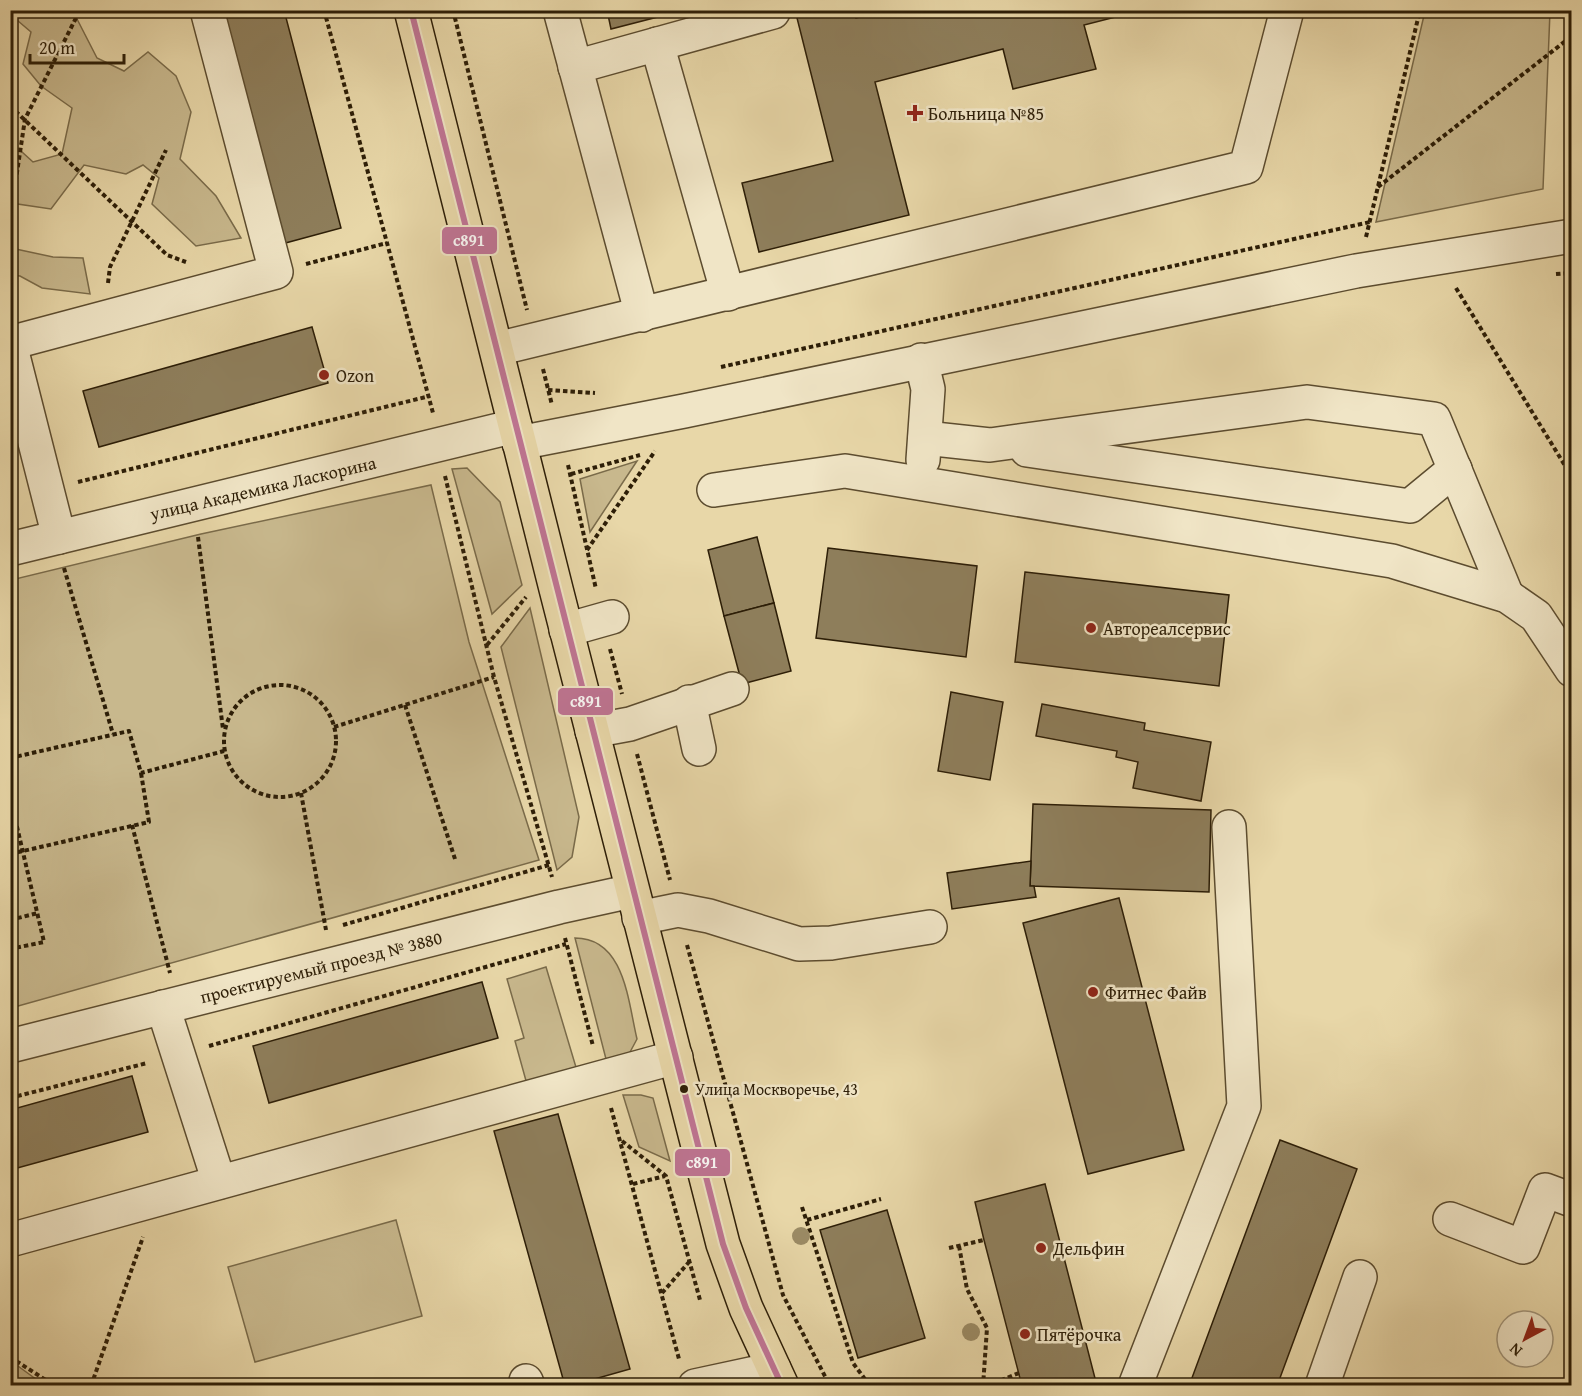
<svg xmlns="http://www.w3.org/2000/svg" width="1582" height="1396" viewBox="0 0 1582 1396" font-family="'Gentium Book Plus',serif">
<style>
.green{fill:#c8b88d;stroke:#7a6b4a;stroke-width:1.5}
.building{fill:#8e7e5b;stroke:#2d1e07;stroke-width:1.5}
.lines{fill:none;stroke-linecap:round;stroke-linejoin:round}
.minor-casing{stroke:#5c4c2f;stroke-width:36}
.major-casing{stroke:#2d1e07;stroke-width:36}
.path{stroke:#2d1e07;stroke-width:4;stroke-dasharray:4.5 3;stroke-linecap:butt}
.minor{stroke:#f0e5c6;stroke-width:33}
.major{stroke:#e8d7a8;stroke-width:33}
.bus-1-casing{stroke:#f0e5c6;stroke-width:10}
.bus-1{stroke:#c07595;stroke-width:6}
.tree{fill:#9b8b65}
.poi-dot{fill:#8f2418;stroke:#f0e5c6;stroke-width:2}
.bus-dot{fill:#2d1e07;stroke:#f0e5c6;stroke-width:2}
.labels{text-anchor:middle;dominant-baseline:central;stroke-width:5;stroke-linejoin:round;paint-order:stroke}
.bus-label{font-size:16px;fill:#2d1e07;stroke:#f0e5c6;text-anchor:start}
.poi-label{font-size:18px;fill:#2d1e07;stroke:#f0e5c6;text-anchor:start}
.street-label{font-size:18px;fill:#2d1e07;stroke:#f0e5c6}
.line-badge{stroke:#f0e5c6;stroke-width:2}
.badge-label{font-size:16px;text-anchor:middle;font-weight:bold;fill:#fff}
</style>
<rect width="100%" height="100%" fill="#e8d7a8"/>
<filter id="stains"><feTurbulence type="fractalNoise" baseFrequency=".00333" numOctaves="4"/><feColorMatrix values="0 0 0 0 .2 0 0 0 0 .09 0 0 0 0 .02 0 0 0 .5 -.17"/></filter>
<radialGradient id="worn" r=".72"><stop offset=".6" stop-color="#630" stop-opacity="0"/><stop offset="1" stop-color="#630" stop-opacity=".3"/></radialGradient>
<!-- green -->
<g class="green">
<polygon points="11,10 78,11 76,17 97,58 124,71 148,52 176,76 191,112 180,159 216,196 241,238 196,246 152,204 159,178 143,165 126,174 84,165 51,209 11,203 11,142 33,162 62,154 72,108 41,86 23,64 31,32 11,15"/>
<polygon points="1425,11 1550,11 1543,189 1376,222"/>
<polygon points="11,248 53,257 83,258 90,294 42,288 20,276 11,275"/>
<polygon points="637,461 590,532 580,479"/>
<polygon points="467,468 500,502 522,585 492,614 452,469"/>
<polygon points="431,485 469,642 539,860 11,1008 11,580 201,534"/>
<polygon points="530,608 579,817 572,857 557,870 501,647"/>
<path d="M575,938c50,0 53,64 62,101l-8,15 -22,9z"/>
<polygon points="546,967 578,1074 528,1088 515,1041 524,1038 507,979"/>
<polygon points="623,1095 641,1095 653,1098 670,1161 639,1147"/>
<polygon points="396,1220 422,1316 255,1362 228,1267"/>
<polygon points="11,1361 44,1385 11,1385"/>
</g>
<!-- building -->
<g class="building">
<polygon points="216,10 284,10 341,228 278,245"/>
<polygon points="607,10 685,10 611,29"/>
<polygon points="795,10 854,10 856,18 884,10 1143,10 1084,25 1096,69 1013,89 1003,49 875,82 909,215 759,252 742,183 833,161"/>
<polygon points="312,327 328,383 99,447 83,391"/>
<polygon points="757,537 774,603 724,616 708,550"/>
<polygon points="828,548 977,566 966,657 816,638"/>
<polygon points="1025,572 1229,595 1219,686 1015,662"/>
<polygon points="774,603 791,671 742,684 724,616"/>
<polygon points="951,692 1003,702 990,780 938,771"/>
<polygon points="1042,704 1145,723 1144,730 1211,742 1201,801 1133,788 1138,762 1116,757 1117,751 1036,736"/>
<polygon points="1033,804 1211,810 1209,892 1030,886"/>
<polygon points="1031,861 1030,886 1034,886 1036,897 952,909 947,873"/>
<polygon points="1119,898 1184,1150 1088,1174 1023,923"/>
<polygon points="482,982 498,1038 269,1103 253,1046"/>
<polygon points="132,1076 148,1132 10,1170 10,1110"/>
<polygon points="558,1114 630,1369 570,1386 565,1386 494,1131"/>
<polygon points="1280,1140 1357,1169 1277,1386 1189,1386"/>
<polygon points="1045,1184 1097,1386 1022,1386 984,1240 975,1202"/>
<polygon points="887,1210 925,1338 858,1358 820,1230"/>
</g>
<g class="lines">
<!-- minor casing -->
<g class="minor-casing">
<g id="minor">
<polyline points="560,10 642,315"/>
<polyline points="657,44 728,294"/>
<polyline points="575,67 773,12"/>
<polyline points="10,343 276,272 207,10"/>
<polyline points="10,344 59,537"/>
<polyline points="497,349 1246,167 1287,10"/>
<polyline points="921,360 928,389 923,460"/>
<polyline points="925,438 990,445 1307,402 1434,419 1507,596"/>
<polyline points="519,443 684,411 1356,271 1572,236"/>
<polyline points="1027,450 1410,506 1455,469"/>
<polyline points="714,490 845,471 1392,561 1507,596 1536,616 1572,670"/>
<polyline points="10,549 515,426"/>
<polyline points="566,630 612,617"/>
<polyline points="689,702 699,749"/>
<polyline points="592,731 630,724 732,689"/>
<polyline points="639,918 678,910 709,916 799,944 831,943 930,927"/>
<polyline points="163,1007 219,1182"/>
<polyline points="10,1046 559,907 632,891"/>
<polyline points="1450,1219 1523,1247 1545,1190 1572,1200"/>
<polyline points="10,1240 676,1057"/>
<polyline points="526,1381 528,1386"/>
<polyline points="695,1386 774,1369"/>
<polyline points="1135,1386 1244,1106 1229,827"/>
<polyline points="1322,1386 1360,1277"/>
</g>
</g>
<!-- major casing -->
<g class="major-casing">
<polyline id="major" points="411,10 556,589 723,1244 746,1308 782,1386"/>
</g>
<!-- path -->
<g class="path">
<polyline points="324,10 433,413"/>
<polyline points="453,10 527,310"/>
<polyline points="10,106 167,255 186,262"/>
<polyline points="1378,187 1572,36"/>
<polyline points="10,219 25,119 80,10"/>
<polyline points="1366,237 1420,10"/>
<polyline points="306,264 387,243"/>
<polyline points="1556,274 1569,273 1572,277"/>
<polyline points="108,283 110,267 166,150"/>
<polyline points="1456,288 1572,477"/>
<polyline points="721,367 1370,222"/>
<polyline points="543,369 552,405"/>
<polyline points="548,390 595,393"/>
<polyline points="568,465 596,589"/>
<polyline points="571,474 640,455"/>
<polyline points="445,476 494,677 552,877"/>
<polyline points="78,482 430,396"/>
<polyline points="198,537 223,729"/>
<polyline points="587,550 655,451"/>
<polyline points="64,568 113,734"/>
<polyline points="487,645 526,597"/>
<polyline points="610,649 622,694"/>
<circle cx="280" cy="741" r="56"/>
<polyline points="405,705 455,859"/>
<polyline points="334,727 494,677"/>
<polyline points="637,754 670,880"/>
<polyline points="10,758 129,731 141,773 224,751"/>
<polyline points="301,793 326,930"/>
<polyline points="10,797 44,942 10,949"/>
<polyline points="132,825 170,973"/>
<polyline points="10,854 149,822 141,773"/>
<polyline points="10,920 38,913"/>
<polyline points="343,925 549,865"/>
<polyline points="565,938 593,1046"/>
<polyline points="687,945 783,1295 830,1386"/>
<polyline points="209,1046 566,944"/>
<polyline points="10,1098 147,1063"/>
<polyline points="611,1108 679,1359"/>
<polyline points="622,1141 666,1176 700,1300"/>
<polyline points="633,1184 665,1176"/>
<polyline points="802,1207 853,1363 870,1386"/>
<polyline points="807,1220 881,1199"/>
<polyline points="959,1246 967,1289 987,1328 983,1386"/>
<polyline points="949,1248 984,1240"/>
<polyline points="662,1293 689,1262"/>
<polyline points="10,1357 55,1386"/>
<polyline points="91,1386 143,1237"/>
<polyline points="987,1386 1019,1373"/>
</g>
<!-- minor -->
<use href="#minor" class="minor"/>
<!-- major -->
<use href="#major" class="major"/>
<!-- bus-1 casing -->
<g class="bus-1-casing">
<polyline id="bus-1" points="411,10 723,1244 746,1308 782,1386"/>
</g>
<!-- bus-1 -->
<use href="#bus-1" class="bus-1"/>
</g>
<!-- trees -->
<g class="tree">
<circle cx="801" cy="1236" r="9"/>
<circle cx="971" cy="1332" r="9"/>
</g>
<!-- markers -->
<g class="poi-dot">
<path d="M912 104h6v6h6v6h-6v6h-6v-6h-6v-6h6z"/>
<circle cx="324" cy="375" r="6"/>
<circle cx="1091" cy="628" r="6"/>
<circle cx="1093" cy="992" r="6"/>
<circle cx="1041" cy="1248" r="6"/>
<circle cx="1025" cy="1334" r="6"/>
</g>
<circle class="bus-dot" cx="684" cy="1089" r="5"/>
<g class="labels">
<!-- bus labels -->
<g class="bus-label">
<text x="695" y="1089">Улица Москворечье, 43</text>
</g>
<!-- poi labels -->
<g class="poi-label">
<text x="928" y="113">Больница №85</text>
<text x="336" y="375">Ozon</text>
<text x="1103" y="628">Автореалсервис</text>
<text x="1105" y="992">Фитнес Файв</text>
<text x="1053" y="1248">Дельфин</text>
<text x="1037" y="1334">Пятёрочка</text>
</g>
<!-- street labels -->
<g class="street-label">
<text transform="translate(263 488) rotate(-13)">улица Академика Ласкорина</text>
<text transform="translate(321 967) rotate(-14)">проектируемый проезд № 3880</text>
</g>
</g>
<g class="line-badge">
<rect x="441" y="226" width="57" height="29" rx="6" fill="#c07595"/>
<rect x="557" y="687" width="57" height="29" rx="6" fill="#c07595"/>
<rect x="674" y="1148" width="57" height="29" rx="6" fill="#c07595"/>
</g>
<g class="badge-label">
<text x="469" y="246">с891</text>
<text x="586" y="707">с891</text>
<text x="702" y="1168">с891</text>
</g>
<!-- margin -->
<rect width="1582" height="1396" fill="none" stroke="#e8d7a8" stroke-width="36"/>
<rect x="12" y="12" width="1558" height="1372" fill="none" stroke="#2d1e07" stroke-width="3"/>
<rect x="18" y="18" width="1546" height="1360" fill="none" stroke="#2d1e07" stroke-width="1.5"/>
<!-- north arrow -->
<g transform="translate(1525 1339) rotate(221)"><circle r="28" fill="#f0e5c6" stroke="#a2957a" stroke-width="1.5"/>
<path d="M0-4.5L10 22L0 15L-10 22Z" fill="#8f2418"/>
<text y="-9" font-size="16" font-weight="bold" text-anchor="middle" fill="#2d1e07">N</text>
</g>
<!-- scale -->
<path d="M30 54v9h94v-9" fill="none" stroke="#2d1e07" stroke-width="3"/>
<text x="39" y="54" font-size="18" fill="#2d1e07" stroke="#f0e5c6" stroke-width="4.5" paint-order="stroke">20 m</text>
<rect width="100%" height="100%" filter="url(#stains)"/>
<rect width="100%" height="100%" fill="url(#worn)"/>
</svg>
